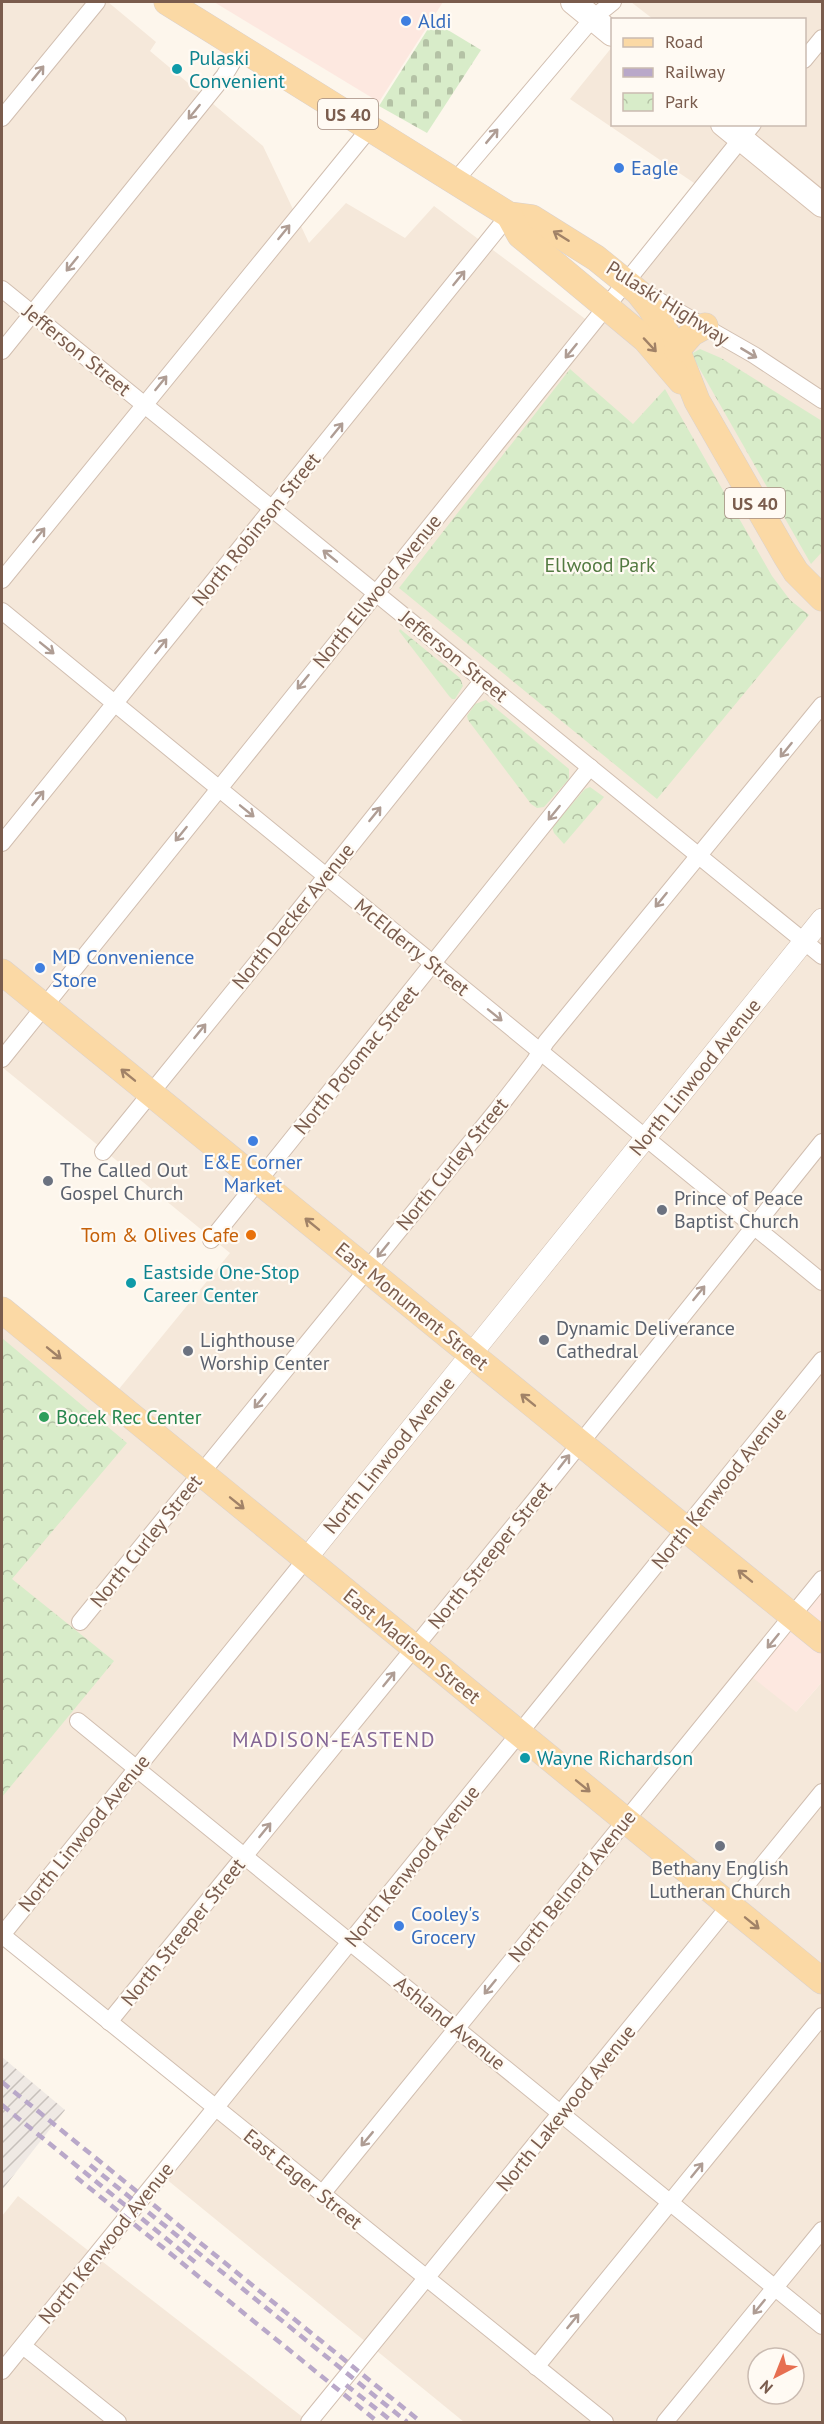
<svg xmlns="http://www.w3.org/2000/svg" width="824" height="2424" viewBox="0 0 824 2424" font-family="'PT Sans',sans-serif">
<style>
.residential{fill:#f5e8da;fill-rule:evenodd}
.commercial{fill:#fde8e0}
.industrial{fill:url(#industrial-furrows)}
.cemetery{fill:url(#cemetery-stones)}
.park{fill:url(#park-crowns)}
.lines{fill:none;stroke-linecap:round;stroke-linejoin:round}
.minor-casing{stroke:#d1beb0;stroke-width:18}
.tertiary-casing{stroke:#d1beb0;stroke-width:22}
.secondary-casing{stroke:#d6c0b0;stroke-width:26}
.primary-casing{stroke:#dad1cd;stroke-width:27}
.minor{stroke:#fff;stroke-width:16}
.tertiary{stroke:#fff;stroke-width:21}
.secondary{stroke:#fff;stroke-width:24}
.primary{stroke:#fbd9a5;stroke-width:26}
.rail{stroke:#b9a8c9;stroke-width:4.5;stroke-dasharray:9 6;stroke-linecap:butt}
.oneway{stroke:#af9d94}
.oneway2{stroke:#a18267}
.shop-dot{fill:#3f7fe0;stroke:#fffaf3;stroke-width:2}
.culture-dot{fill:#0f9aa8;stroke:#fffaf3;stroke-width:2}
.worship-dot{fill:#6b7280;stroke:#fffaf3;stroke-width:2}
.food-dot{fill:#e8710a;stroke:#fffaf3;stroke-width:2}
.leisure-dot{fill:#2e9e5b;stroke:#fffaf3;stroke-width:2}
.labels{text-anchor:middle;dominant-baseline:central;stroke-width:4.5;stroke-linejoin:round;paint-order:stroke}
.shield{fill:#fffaf3;stroke:#a28b7f;stroke-width:1.5}
.shield-label{font-size:18px;font-weight:bold;fill:#7a5c4d}
.shop-label{font-size:20px;fill:#366cbe;stroke:#fffaf3;text-anchor:start}
.culture-label{font-size:20px;fill:#0d838f;stroke:#fffaf3;text-anchor:start}
.street-label{font-size:20px;fill:#7a5c4d;stroke:#fffaf3}
.park-label{font-size:20px;fill:#537a41;stroke:#fffaf3}
.worship-label{font-size:20px;fill:#5b616d;stroke:#fffaf3;text-anchor:start}
.food-label{font-size:20px;fill:#c56008;stroke:#fffaf3;text-anchor:end}
.leisure-label{font-size:20px;fill:#27864d;stroke:#fffaf3;text-anchor:start}
.neighbourhood-label{font-size:21px;letter-spacing:1.5px;fill:#846695;stroke:#fffaf3}
</style>
<defs>
<pattern id="industrial-furrows" width="10" height="10" patternUnits="userSpaceOnUse" patternTransform="scale(1.5)"><rect width="10" height="10" fill="#efe9e4"/><path d="M-1 1l2-2M0 10L10 0M9 11l2-2" fill="none" stroke="#c7c0bb"/></pattern>
<pattern id="cemetery-stones" width="16" height="16" patternUnits="userSpaceOnUse" patternTransform="scale(1.5)"><rect width="16" height="16" fill="#d8ecc9"/><path d="M2 7V4a2 2 0 0 1 4 0v3zM10 15v-3a2 2 0 0 1 4 0v3z" fill="#b4c2a5"/></pattern>
<pattern id="park-crowns" width="20" height="18" patternUnits="userSpaceOnUse" patternTransform="scale(1.5)"><rect width="20" height="18" fill="#d8ecc9"/><path d="M2 6a3 3 0 1 1 6 0M12 15a3 3 0 1 1 6 0" fill="none" stroke="#b4c2a5"/></pattern>
</defs>
<rect width="100%" height="100%" fill="#fdf6ec"/>
<!-- residential -->
<g class="residential">
<path d="M2,2h106l48,40 -6,9 113,95 46,97 37,-40 59,35 29,-32 158,118 108,-137 -130,-88 42,-52v77h192v-104l-151,-1 -22,-17h191v1577l-26,133 26,-30v740h-358l-304,-248 55,-68 -213,-173v-620l108,87 120,-147 -228,-186v-184l1,-3 -1,-2zM758,2358h36v36h-36z"/>
<polygon points="18,2196 309,2422 2,2422 2,2216"/>
</g>
<!-- commercial -->
<g class="commercial">
<polygon points="214,2 443,2 379,102"/>
<polygon points="822,1579 822,1682 796,1712 747,1673"/>
</g>
<!-- industrial -->
<polygon class="industrial" points="2,2057 65,2110 2,2190"/>
<!-- cemetery -->
<polygon class="cemetery" points="433,21 481,50 427,133 379,106"/>
<!-- park -->
<g class="park">
<polygon points="700,349 721,358 822,421 822,552 811,564 694,359 693,353"/>
<polygon points="570,369 633,424 665,389 772,576 790,600 809,615 657,799 399,588"/>
<polygon points="400,629 460,678 463,686 455,699 452,699 449,696 399,631"/>
<polygon points="486,700 569,769 569,779 544,807 537,808 531,804 468,720 467,716 475,704"/>
<polygon points="590,787 604,797 564,844 554,833 552,827 585,789"/>
<polygon points="2,1338 127,1443 12,1579 114,1661 2,1797"/>
</g>
<g class="lines">
<!-- minor casing -->
<g class="minor-casing">
<g id="minor">
<polyline points="804,60 822,38"/>
<polyline points="2,118 97,2"/>
<polyline points="455,181 593,18 613,2"/>
<polyline points="2,289 822,956"/>
<polyline points="642,291 754,355 822,400"/>
<polyline points="2,351 224,76 241,48"/>
<polyline points="2,580 370,128"/>
<polyline points="2,611 822,1282"/>
<polyline points="2,843 509,215"/>
<polyline points="2,1059 753,124"/>
<polyline points="103,1152 280,934 483,680"/>
<polyline points="211,1240 590,767"/>
<polyline points="80,1622 497,1110 534,1062 546,1042 822,705"/>
<polyline points="78,1721 822,2326"/>
<polyline points="2,1935 605,2422"/>
<polyline points="2,1935 306,1559"/>
<polyline points="109,2022 534,1501 822,1142"/>
<polyline points="322,2194 822,1579"/>
<polyline points="23,2346 118,2422"/>
<polyline points="536,2367 822,2016"/>
<polyline points="2,2371 822,1360"/>
<polyline points="309,2422 822,1792"/>
<polyline points="665,2422 822,2230"/>
</g>
</g>
<!-- tertiary casing -->
<g class="tertiary-casing">
<polyline id="tertiary" points="306,1559 822,919"/>
</g>
<!-- secondary casing -->
<g class="secondary-casing">
<g id="secondary">
<polyline points="573,2 612,34"/>
<polyline points="723,124 822,205"/>
</g>
</g>
<!-- primary casing -->
<g class="primary-casing">
<g id="primary">
<polyline points="167,2 509,215 532,218 596,258 638,292 650,307 677,350 697,401 786,556 796,572 822,598"/>
<polyline points="509,215 520,235 645,339 681,381"/>
<polyline points="677,350 692,333 705,326"/>
<polyline points="2,972 822,1640"/>
<polyline points="2,1310 822,1981"/>
</g>
</g>
<!-- minor -->
<use href="#minor" class="minor"/>
<!-- tertiary -->
<use href="#tertiary" class="tertiary"/>
<!-- secondary -->
<use href="#secondary" class="secondary"/>
<!-- primary -->
<use href="#primary" class="primary"/>
<!-- rail -->
<g class="rail">
<polyline points="2,2082 421,2422"/>
<polyline points="2,2105 195,2262"/>
<polyline points="90,2165 407,2422"/>
<polyline points="76,2177 378,2422"/>
<polyline points="346,2385 393,2422"/>
</g>
</g>
<!-- one-way arrows -->
<defs><path id="oneway-shaft" d="M-6 0H5M1.5-3L5.5 0L1.5 3" fill="none" stroke-width="1.6" stroke-linecap="round" stroke-linejoin="round" transform="scale(1.5)"/></defs>
<g class="oneway">
<use href="#oneway-shaft" transform="translate(38 73) rotate(-51)"/>
<use href="#oneway-shaft" transform="translate(194 112) rotate(129)"/>
<use href="#oneway-shaft" transform="translate(492 136) rotate(-50)"/>
<use href="#oneway-shaft" transform="translate(284 232) rotate(-51)"/>
<use href="#oneway-shaft" transform="translate(72 264) rotate(129)"/>
<use href="#oneway-shaft" transform="translate(459 278) rotate(-51)"/>
<use href="#oneway-shaft" transform="translate(571 351) rotate(129)"/>
<use href="#oneway-shaft" transform="translate(749 353) rotate(31)"/>
<use href="#oneway-shaft" transform="translate(161 383) rotate(-51)"/>
<use href="#oneway-shaft" transform="translate(337 430) rotate(-51)"/>
<use href="#oneway-shaft" transform="translate(39 535) rotate(-51)"/>
<use href="#oneway-shaft" transform="translate(330 556) rotate(-141)"/>
<use href="#oneway-shaft" transform="translate(161 646) rotate(-51)"/>
<use href="#oneway-shaft" transform="translate(47 648) rotate(39)"/>
<use href="#oneway-shaft" transform="translate(303 682) rotate(129)"/>
<use href="#oneway-shaft" transform="translate(786 750) rotate(129)"/>
<use href="#oneway-shaft" transform="translate(38 798) rotate(-51)"/>
<use href="#oneway-shaft" transform="translate(247 811) rotate(39)"/>
<use href="#oneway-shaft" transform="translate(554 813) rotate(129)"/>
<use href="#oneway-shaft" transform="translate(375 814) rotate(-51)"/>
<use href="#oneway-shaft" transform="translate(181 834) rotate(129)"/>
<use href="#oneway-shaft" transform="translate(661 900) rotate(129)"/>
<use href="#oneway-shaft" transform="translate(495 1015) rotate(39)"/>
<use href="#oneway-shaft" transform="translate(200 1031) rotate(-51)"/>
<use href="#oneway-shaft" transform="translate(383 1250) rotate(129)"/>
<use href="#oneway-shaft" transform="translate(699 1293) rotate(-51)"/>
<use href="#oneway-shaft" transform="translate(260 1401) rotate(129)"/>
<use href="#oneway-shaft" transform="translate(564 1462) rotate(-52)"/>
<use href="#oneway-shaft" transform="translate(773 1641) rotate(129)"/>
<use href="#oneway-shaft" transform="translate(389 1679) rotate(-51)"/>
<use href="#oneway-shaft" transform="translate(265 1830) rotate(-51)"/>
<use href="#oneway-shaft" transform="translate(490 1987) rotate(129)"/>
<use href="#oneway-shaft" transform="translate(367 2139) rotate(130)"/>
<use href="#oneway-shaft" transform="translate(697 2170) rotate(-51)"/>
<use href="#oneway-shaft" transform="translate(759 2307) rotate(129)"/>
<use href="#oneway-shaft" transform="translate(573 2321) rotate(-51)"/>
</g>
<g class="oneway2">
<use href="#oneway-shaft" transform="translate(561 236) rotate(-148)"/>
<use href="#oneway-shaft" transform="translate(650 345) rotate(47)"/>
<use href="#oneway-shaft" transform="translate(128 1075) rotate(-141)"/>
<use href="#oneway-shaft" transform="translate(312 1224) rotate(-141)"/>
<use href="#oneway-shaft" transform="translate(54 1353) rotate(39)"/>
<use href="#oneway-shaft" transform="translate(528 1400) rotate(-141)"/>
<use href="#oneway-shaft" transform="translate(237 1503) rotate(39)"/>
<use href="#oneway-shaft" transform="translate(745 1576) rotate(-141)"/>
<use href="#oneway-shaft" transform="translate(583 1786) rotate(39)"/>
<use href="#oneway-shaft" transform="translate(752 1923) rotate(39)"/>
</g>
<!-- markers -->
<g class="shop-dot">
<circle cx="406" cy="21" r="6"/>
<circle cx="619" cy="168" r="6"/>
<circle cx="40" cy="968" r="6"/>
<circle cx="253" cy="1141" r="6"/>
<circle cx="399" cy="1926" r="6"/>
</g>
<g class="culture-dot">
<circle cx="177" cy="69" r="6"/>
<circle cx="131" cy="1283" r="6"/>
<circle cx="525" cy="1758" r="6"/>
</g>
<g class="worship-dot">
<circle cx="48" cy="1181" r="6"/>
<circle cx="662" cy="1210" r="6"/>
<circle cx="544" cy="1340" r="6"/>
<circle cx="188" cy="1351" r="6"/>
<circle cx="720" cy="1846" r="6"/>
</g>
<circle class="food-dot" cx="251" cy="1235" r="6"/>
<circle class="leisure-dot" cx="44" cy="1417" r="6"/>
<g class="labels">
<!-- shield labels -->
<g class="shield">
<rect x="318" y="99" width="60" height="30" rx="4.5"/>
<rect x="725" y="488" width="60" height="30" rx="4.5"/>
</g>
<g class="shield-label">
<text x="348" y="114">US 40</text>
<text x="755" y="503">US 40</text>
</g>
<!-- shop labels -->
<g class="shop-label">
<text x="418" y="21">Aldi</text>
<text x="631" y="168">Eagle</text>
<text x="52" y="957">MD Convenience<tspan x="52" dy="23">Store</tspan></text>
<text x="253" y="1162" text-anchor="middle">E&amp;E Corner<tspan x="253" dy="23">Market</tspan></text>
<text x="411" y="1914">Cooley's<tspan x="411" dy="23">Grocery</tspan></text>
</g>
<!-- culture labels -->
<g class="culture-label">
<text x="189" y="58">Pulaski<tspan x="189" dy="23">Convenient</tspan></text>
<text x="143" y="1272">Eastside One-Stop<tspan x="143" dy="23">Career Center</tspan></text>
<text x="537" y="1758">Wayne Richardson</text>
</g>
<!-- street labels -->
<g class="street-label">
<text transform="translate(668 303) rotate(32)">Pulaski Highway</text>
<text transform="translate(77 350) rotate(39)">Jefferson Street</text>
<text transform="translate(256 529) rotate(-51)">North Robinson Street</text>
<text transform="translate(377 591) rotate(-51)">North Ellwood Avenue</text>
<text transform="translate(454 656) rotate(39)">Jefferson Street</text>
<text transform="translate(293 916) rotate(-51)">North Decker Avenue</text>
<text transform="translate(412 947) rotate(39)">McElderry Street</text>
<text transform="translate(356 1060) rotate(-51)">North Potomac Street</text>
<text transform="translate(695 1077) rotate(-51)">North Linwood Avenue</text>
<text transform="translate(452 1164) rotate(-51)">North Curley Street</text>
<text transform="translate(412 1306) rotate(39)">East Monument Street</text>
<text transform="translate(389 1455) rotate(-51)">North Linwood Avenue</text>
<text transform="translate(719 1488) rotate(-51)">North Kenwood Avenue</text>
<text transform="translate(146 1541) rotate(-51)">North Curley Street</text>
<text transform="translate(490 1555) rotate(-51)">North Streeper Street</text>
<text transform="translate(412 1646) rotate(39)">East Madison Street</text>
<text transform="translate(84 1833) rotate(-51)">North Linwood Avenue</text>
<text transform="translate(412 1866) rotate(-51)">North Kenwood Avenue</text>
<text transform="translate(572 1886) rotate(-51)">North Belnord Avenue</text>
<text transform="translate(183 1932) rotate(-51)">North Streeper Street</text>
<text transform="translate(450 2023) rotate(39)">Ashland Avenue</text>
<text transform="translate(566 2108) rotate(-51)">North Lakewood Avenue</text>
<text transform="translate(303 2179) rotate(39)">East Eager Street</text>
<text transform="translate(106 2243) rotate(-51)">North Kenwood Avenue</text>
</g>
<!-- park labels -->
<g class="park-label">
<text x="600" y="565">Ellwood Park</text>
</g>
<!-- worship labels -->
<g class="worship-label">
<text x="60" y="1170">The Called Out<tspan x="60" dy="23">Gospel Church</tspan></text>
<text x="674" y="1198">Prince of Peace<tspan x="674" dy="23">Baptist Church</tspan></text>
<text x="556" y="1328">Dynamic Deliverance<tspan x="556" dy="23">Cathedral</tspan></text>
<text x="200" y="1340">Lighthouse<tspan x="200" dy="23">Worship Center</tspan></text>
<text x="720" y="1868" text-anchor="middle">Bethany English<tspan x="720" dy="23">Lutheran Church</tspan></text>
</g>
<!-- food labels -->
<g class="food-label">
<text x="239" y="1235">Tom &amp; Olives Cafe</text>
</g>
<!-- leisure labels -->
<g class="leisure-label">
<text x="56" y="1417">Bocek Rec Center</text>
</g>
<!-- neighbourhood labels -->
<g class="neighbourhood-label">
<text x="334" y="1739">MADISON-EASTEND</text>
</g>
</g>
<!-- border -->
<rect width="824" height="2424" fill="none" stroke="#7a5c4d" stroke-width="6"/>
<!-- legend -->
<rect x="611" y="18" width="195" height="108" fill="#fffaf3" stroke="#cabbb1" stroke-width="1.5"/>
<rect x="623" y="38" width="30" height="9" fill="#fbd9a5" stroke="#cabbb1" stroke-width="1.5"/>
<text x="665" y="48" font-size="18" fill="#7a5c4d">Road</text>
<rect x="623" y="68" width="30" height="9" fill="#b9a8c9" stroke="#cabbb1" stroke-width="1.5"/>
<text x="665" y="78" font-size="18" fill="#7a5c4d">Railway</text>
<rect x="623" y="93" width="30" height="18" fill="url(#park-crowns)" stroke="#cabbb1" stroke-width="1.5"/>
<text x="665" y="108" font-size="18" fill="#7a5c4d">Park</text>
<!-- north arrow -->
<g transform="translate(776 2376) rotate(222)"><circle r="28" fill="#fffaf3" stroke="#cabbb1" stroke-width="1.5"/>
<path d="M0-4.5L10 22L0 15L-10 22Z" fill="#e76f51"/>
<text y="-9" font-size="16" font-weight="bold" text-anchor="middle" fill="#7a5c4d">N</text>
</g>
</svg>
